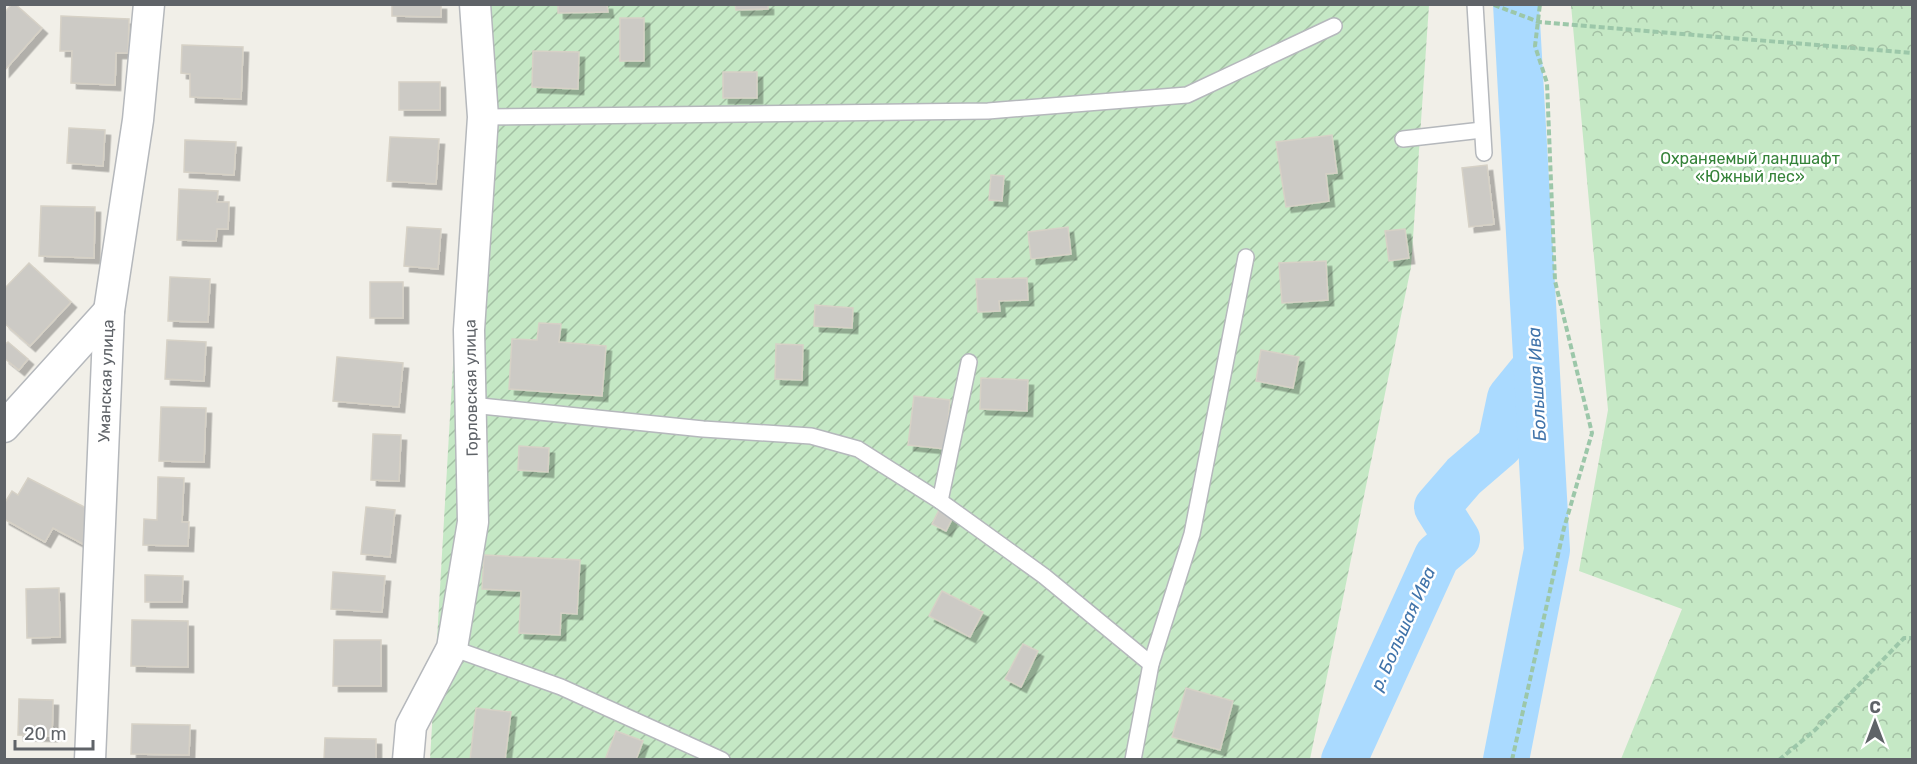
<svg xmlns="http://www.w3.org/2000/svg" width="1917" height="764" viewBox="0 0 1917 764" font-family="Rubik,sans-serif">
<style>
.park{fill:url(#park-crowns)}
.garden{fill:url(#garden-furrows)}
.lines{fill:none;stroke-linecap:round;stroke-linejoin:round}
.river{stroke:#aadaff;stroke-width:46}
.building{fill:#cccac5;stroke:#d6d1c6;stroke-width:1.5;filter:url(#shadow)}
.service-casing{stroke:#b5b8bc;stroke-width:18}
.minor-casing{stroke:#b5b8bc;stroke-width:33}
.path{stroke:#9cc7a9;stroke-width:4;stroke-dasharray:6 3;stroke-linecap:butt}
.service{stroke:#fff;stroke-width:15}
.minor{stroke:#fff;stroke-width:30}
.labels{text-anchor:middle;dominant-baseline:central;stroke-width:5;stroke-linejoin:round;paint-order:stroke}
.park-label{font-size:16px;fill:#348238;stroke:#fff}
.street-label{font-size:16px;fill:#5f6368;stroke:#fff}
.water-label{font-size:18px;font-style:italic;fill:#4174aa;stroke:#fff}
</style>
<defs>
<pattern id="park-crowns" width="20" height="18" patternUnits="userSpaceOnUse" patternTransform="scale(1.5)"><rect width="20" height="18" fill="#c5e8c5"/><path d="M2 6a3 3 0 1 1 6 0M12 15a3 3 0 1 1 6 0" fill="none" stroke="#a3c0a4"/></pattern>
<pattern id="garden-furrows" width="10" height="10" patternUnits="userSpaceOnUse" patternTransform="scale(1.5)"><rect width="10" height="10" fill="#c5e8c5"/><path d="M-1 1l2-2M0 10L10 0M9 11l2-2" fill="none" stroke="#a3c0a4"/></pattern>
<filter id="shadow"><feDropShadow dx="5.5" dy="5.5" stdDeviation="0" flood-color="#0004"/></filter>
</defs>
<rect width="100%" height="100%" fill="#f1efe8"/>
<!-- park -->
<polygon class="park" points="1571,5 1912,5 1912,759 1621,759 1682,609 1579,571 1608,410"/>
<!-- garden -->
<polygon class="garden" points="474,5 1429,5 1411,267 1310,759 430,760"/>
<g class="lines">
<!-- river -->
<g class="river">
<polyline points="1344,760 1437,556 1457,539 1437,507 1464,476 1500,445 1510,398 1536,366"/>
<polyline points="1506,760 1547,550 1516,4"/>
</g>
</g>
<!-- building -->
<g class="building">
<polygon points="12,4 15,4 42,28 4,71 4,13"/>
<polygon points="392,4 441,4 441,17 392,16"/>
<polygon points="558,4 607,4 608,12 558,13"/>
<polygon points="735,4 768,4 768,9 736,10"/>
<polygon points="61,16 129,19 128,53 116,53 115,85 71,83 72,51 60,51"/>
<rect x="620" y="18" width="24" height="43"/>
<polygon points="182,45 243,47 241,99 190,97 190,74 181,73"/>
<polygon points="533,51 579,52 578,89 532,87"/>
<rect x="723" y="72" width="34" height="26"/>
<rect x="399" y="82" width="41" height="28"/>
<polygon points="69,128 105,130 103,166 67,163"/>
<polygon points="1332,135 1337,173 1326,174 1329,201 1286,207 1276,142"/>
<polygon points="390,137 439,139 436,184 387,181"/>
<polygon points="185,140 236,142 234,175 184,172"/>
<polygon points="1487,165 1494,224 1469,227 1462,168"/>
<polygon points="991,175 1004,176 1002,201 989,200"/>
<polygon points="179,189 218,191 217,202 229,202 228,229 217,229 216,241 177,240"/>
<polygon points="41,206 95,207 94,258 39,256"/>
<polygon points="407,227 441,229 438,269 404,266"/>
<polygon points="1068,227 1071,254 1031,259 1028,232"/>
<polygon points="1405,229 1409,258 1389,261 1385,231"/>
<polygon points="1326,261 1328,300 1282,303 1279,263"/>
<polygon points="29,263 71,302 30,346 4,323 4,289"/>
<polygon points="170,277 210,279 208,322 168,321"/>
<polygon points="1027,278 1028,300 999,301 1000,311 978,312 976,279"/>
<rect x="370" y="282" width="33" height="36"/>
<polygon points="815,305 853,308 852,328 814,326"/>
<polygon points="539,323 561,324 559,342 606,346 602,396 509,389 512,339 537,340"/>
<polygon points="167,340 206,342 204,381 165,379"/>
<polygon points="8,342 28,359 19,370 4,358 4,345"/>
<polygon points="776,344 803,345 802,380 775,379"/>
<polygon points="1261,350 1299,357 1293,388 1256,381"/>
<polygon points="337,357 403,363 399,407 333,401"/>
<polygon points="981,378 1028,380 1027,411 980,409"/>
<polygon points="914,396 950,400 945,449 908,445"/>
<polygon points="161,407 206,408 204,462 159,461"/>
<polygon points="373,434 401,435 399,481 371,480"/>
<polygon points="519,446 549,448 548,472 518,470"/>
<polygon points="158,477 184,478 182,522 189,522 188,546 143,545 144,519 157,520"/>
<polygon points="28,478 90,510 85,545 53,528 45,542 4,519 4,504 12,491 18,495"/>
<polygon points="941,506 955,513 946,531 932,524"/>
<polygon points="366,507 395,510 390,557 361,554"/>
<polygon points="484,555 580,560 577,614 561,613 560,635 519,633 521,591 482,589"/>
<polygon points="333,572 385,576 382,612 331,609"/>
<polygon points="145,575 183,576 182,602 145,602"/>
<polygon points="59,588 60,637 27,638 26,589"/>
<polygon points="942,591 983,612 970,637 929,616"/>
<polygon points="132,620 188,621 188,667 131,666"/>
<polygon points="334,640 381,640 381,686 333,686"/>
<polygon points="1023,644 1038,651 1021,687 1005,679"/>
<polygon points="1186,688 1233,701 1220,750 1172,737"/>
<polygon points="19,699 53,700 52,736 18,735"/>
<polygon points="476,708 511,712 505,760 470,760"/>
<polygon points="132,724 190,725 189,755 131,754"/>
<polygon points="616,731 643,741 636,760 605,760"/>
<polygon points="325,738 376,739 376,760 324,760"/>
</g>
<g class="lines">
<!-- service casing -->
<g class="service-casing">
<g id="service">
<polyline points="1475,4 1484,153"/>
<polyline points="483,117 988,111 1187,95 1334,26"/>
<polyline points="1403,139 1482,130"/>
<polyline points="471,405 703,429 811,436 858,449 940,501 1044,576 1151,664"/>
<polyline points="940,501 969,362"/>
<polyline points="452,648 561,687 722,760"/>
<polyline points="1133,760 1151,664 1192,534 1246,257"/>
</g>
</g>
<!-- minor casing -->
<g class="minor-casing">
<g id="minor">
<polyline points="4,427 109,311"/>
<polyline points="90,760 109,311 138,120 149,4"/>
<polyline points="408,760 411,726 452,648 473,522 469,330 483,117 475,4"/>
</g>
</g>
<!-- path -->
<g class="path">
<polyline points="1494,5 1539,22 1912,53"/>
<polyline points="1512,760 1564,528 1592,433 1555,281 1547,83 1535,46 1540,4"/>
<polyline points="1779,760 1815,730 1904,638 1912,638"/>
</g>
<!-- service -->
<use href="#service" class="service"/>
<!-- minor -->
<use href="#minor" class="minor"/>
</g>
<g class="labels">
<!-- park labels -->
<g class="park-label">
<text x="1750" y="158">Охраняемый ландшафт<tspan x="1750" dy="18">«Южный лес»</tspan></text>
</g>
<!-- street labels -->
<g class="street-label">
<text transform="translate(106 381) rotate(-88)">Уманская улица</text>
<text transform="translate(471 388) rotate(-91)">Горловская улица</text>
</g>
<!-- water labels -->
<g class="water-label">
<text transform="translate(1537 384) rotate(-93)">Большая Ива</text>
<text transform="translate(1403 629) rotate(-66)">р. Большая Ива</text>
</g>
</g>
<!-- border -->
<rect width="1917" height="764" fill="none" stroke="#5f6368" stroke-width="12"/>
<!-- north arrow -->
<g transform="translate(1875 722)" stroke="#ffffff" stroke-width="4.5" paint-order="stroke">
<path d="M0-4.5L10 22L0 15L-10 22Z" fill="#5f6368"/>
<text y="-9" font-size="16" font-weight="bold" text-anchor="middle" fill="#5f6368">С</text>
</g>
<!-- scale -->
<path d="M15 740v9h78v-9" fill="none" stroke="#5f6368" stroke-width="3"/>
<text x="24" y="740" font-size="18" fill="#5f6368" stroke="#ffffff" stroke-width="4.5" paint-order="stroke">20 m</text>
</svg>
